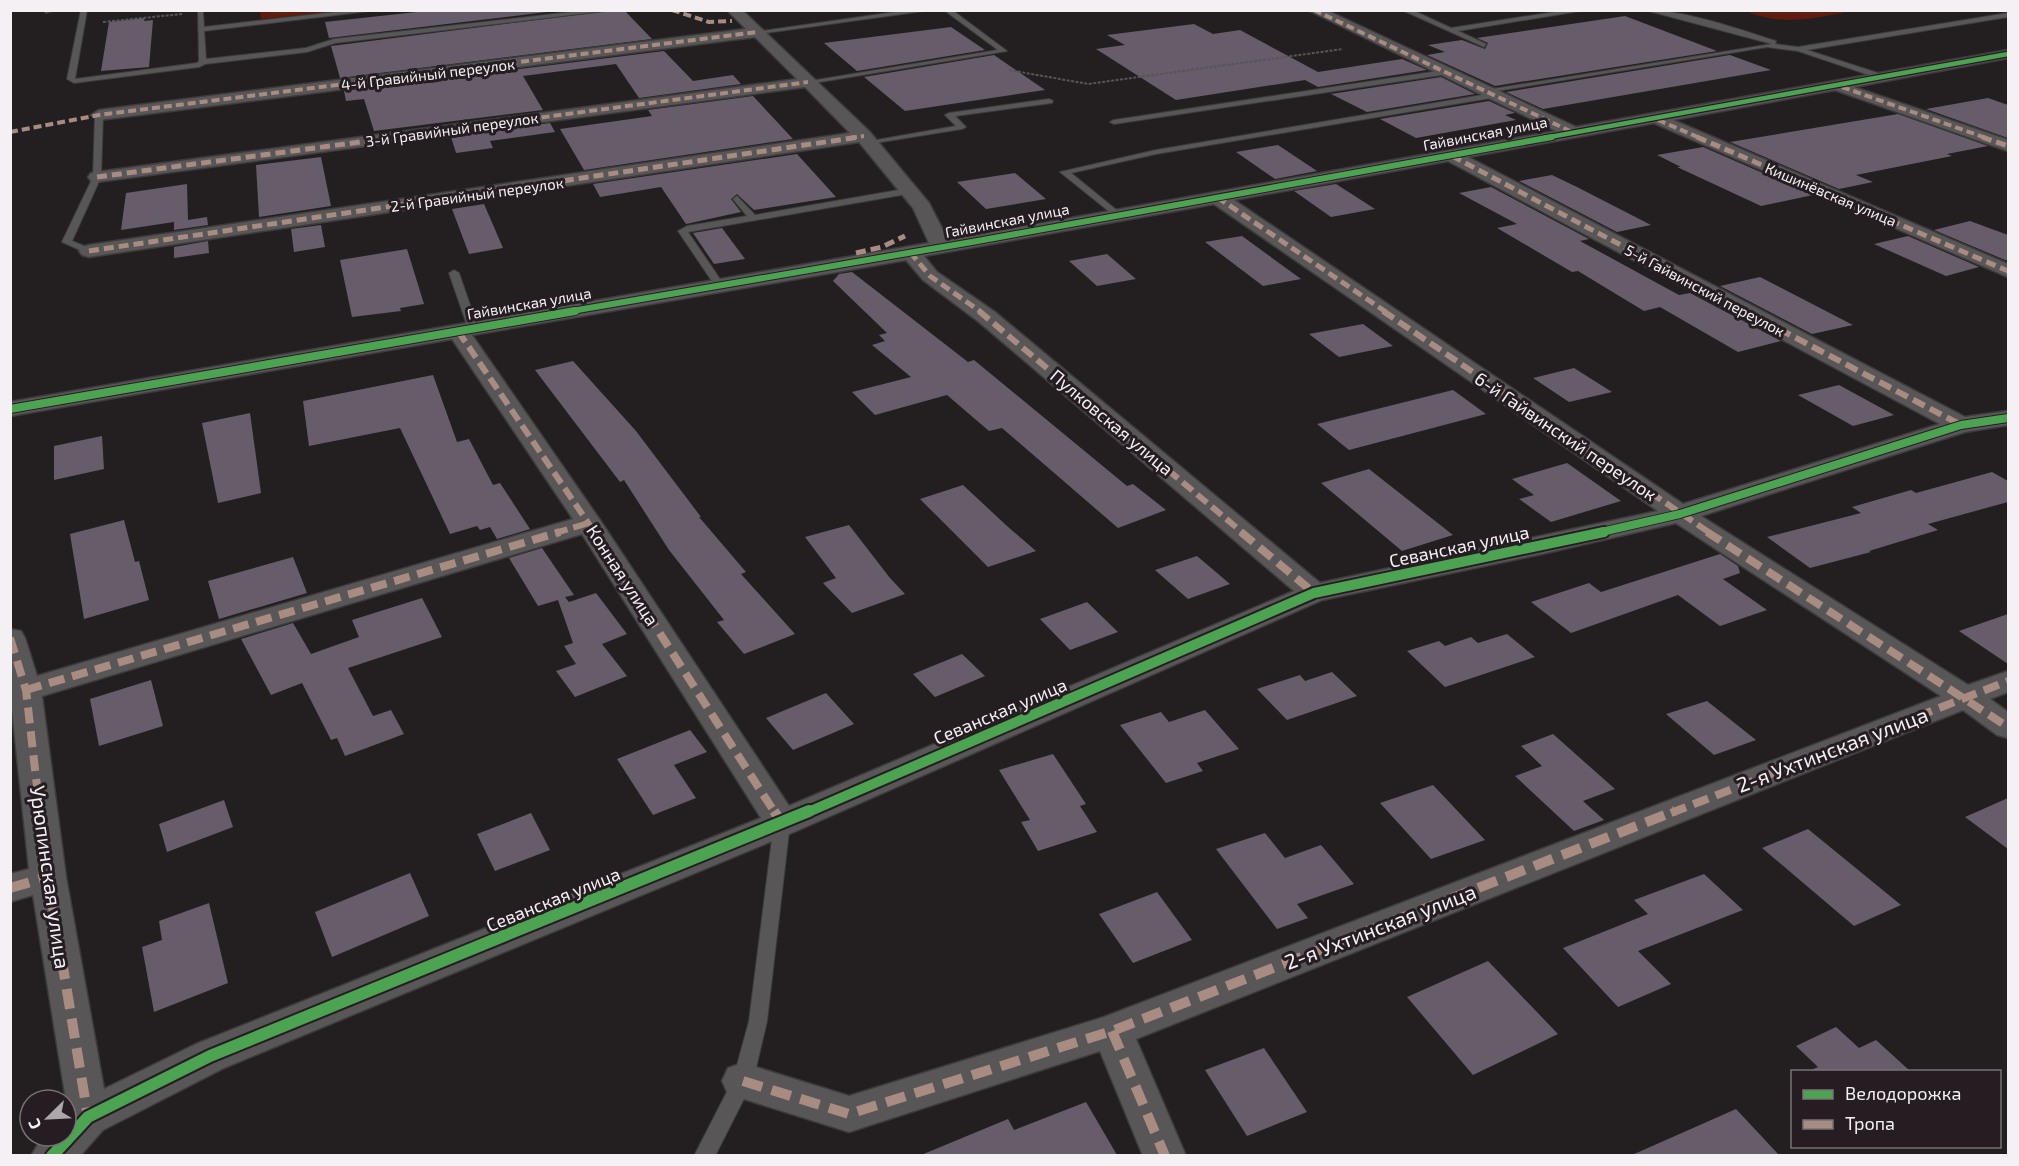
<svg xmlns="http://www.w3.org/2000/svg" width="2019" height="1166" viewBox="0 0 2019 1166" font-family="'Exo 2',sans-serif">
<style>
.green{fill:#5f1d0f}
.building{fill:#665c6a}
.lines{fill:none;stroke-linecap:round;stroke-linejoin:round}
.service-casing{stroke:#3e3b3d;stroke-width:2}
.minor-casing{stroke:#3e3b3d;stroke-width:3}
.path{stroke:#585557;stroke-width:2;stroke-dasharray:3 1.5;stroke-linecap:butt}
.service{fill:#595658;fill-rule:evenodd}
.minor{fill:#595658;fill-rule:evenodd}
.quiet-far4{stroke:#a88b81;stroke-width:4;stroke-dasharray:8 4;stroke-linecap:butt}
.quiet-far3{stroke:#a88b81;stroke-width:5;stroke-dasharray:10 5;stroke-linecap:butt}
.quiet-far2{stroke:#a88b81;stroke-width:6;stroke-dasharray:13 6;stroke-linecap:butt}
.quiet-far1{stroke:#a88b81;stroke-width:8;stroke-dasharray:16 8;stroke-linecap:butt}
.quiet{stroke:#a88b81;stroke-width:10;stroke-dasharray:20 10;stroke-linecap:butt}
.cycleway-far4-casing{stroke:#251d22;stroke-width:7}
.cycleway-far3-casing{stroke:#251d22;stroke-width:8}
.cycleway-far2-casing{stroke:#251d22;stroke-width:10}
.cycleway-far1-casing{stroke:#251d22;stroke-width:14}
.cycleway-casing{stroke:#251d22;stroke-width:16}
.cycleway-far4{stroke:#4ca352;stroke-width:4.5}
.cycleway-far3{stroke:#4ca352;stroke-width:6}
.cycleway-far2{stroke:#4ca352;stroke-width:8}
.cycleway-far1{stroke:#4ca352;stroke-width:10}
.cycleway{stroke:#4ca352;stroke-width:12}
.labels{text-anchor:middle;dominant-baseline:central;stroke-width:6;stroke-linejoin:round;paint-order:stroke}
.far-street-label{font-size:15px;fill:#f5f0f3;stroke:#251d22}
.street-label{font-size:18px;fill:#f5f0f3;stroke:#251d22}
.near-street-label{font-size:21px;fill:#f5f0f3;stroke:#251d22}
</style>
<rect width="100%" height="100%" fill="#231f21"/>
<!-- green -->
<g class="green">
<polygon points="260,10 343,10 343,11 261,19"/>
<path d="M1750,11v-1l94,1 -1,2c-35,6 -58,12 -93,0z"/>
</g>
<!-- building -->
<g class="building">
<polygon points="435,10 564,10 329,38 325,22"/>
<polygon points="615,10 624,10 652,39 340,78 331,46"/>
<polygon points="1625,16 1717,51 1495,86 1427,55 1445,52 1428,45 1462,40 1485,49 1488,43 1477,38"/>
<polygon points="145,18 144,21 153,20 149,67 101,71 109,22"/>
<polygon points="1194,24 1213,34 1240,30 1318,72 1402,59 1427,70 1318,87 1305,80 1176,100 1096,49 1125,45 1107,35"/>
<polygon points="951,27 985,50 857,71 824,43"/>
<polygon points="664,51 693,81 733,75 741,84 639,98 616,64 523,76 543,110 374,131 364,99 346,101 344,91"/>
<polygon points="994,55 1045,90 905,111 864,77"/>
<polygon points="1730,55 1771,70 1543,109 1506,92"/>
<polygon points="1441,77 1475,94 1367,112 1331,94"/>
<polygon points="753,96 793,139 584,170 560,129 652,116 648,110"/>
<polygon points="1988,98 2008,105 2008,138 1926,109"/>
<polygon points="1489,101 1515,113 1505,115 1516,120 1416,138 1380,119"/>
<polygon points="1898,114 1988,146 1947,154 1952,156 1856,175 1873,182 1839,189 1730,142"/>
<polygon points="550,123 555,132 490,141 493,148 456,153 451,137"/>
<polygon points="1278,145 1317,171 1275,179 1236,152"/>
<polygon points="1703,147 1813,195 1761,206 1677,167 1681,167 1657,155"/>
<polygon points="797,154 836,197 754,210 737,194 731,199 741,212 686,224 661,187 600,197 593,184"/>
<polygon points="321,157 331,206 259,217 256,165"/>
<polygon points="1015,173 1046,199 986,209 957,182"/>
<polygon points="1552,175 1577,187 1651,225 1617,232 1519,181"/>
<polygon points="187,184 188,220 207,217 208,225 174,230 174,222 121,230 126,193"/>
<polygon points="1336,184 1375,209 1331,217 1294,191"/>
<polygon points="1491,187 1589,239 1580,241 1679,295 1690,293 1781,341 1738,352 1660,307 1644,311 1578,271 1572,272 1497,228 1517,224 1459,193"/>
<polygon points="484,204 503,248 469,254 452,209"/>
<polygon points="1970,221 2008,235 2008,260 2005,260 1934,230"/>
<polygon points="321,225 325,247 294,252 291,229"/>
<polygon points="722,228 745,259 714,264 693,233"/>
<polygon points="1242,236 1301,279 1263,286 1205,242"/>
<polygon points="1908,236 1979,267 1946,276 1874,244"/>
<polygon points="208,241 209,253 174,258 174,247"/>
<polygon points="407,249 424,304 400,308 401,311 352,317 340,260"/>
<polygon points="1107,254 1136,279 1097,286 1069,261"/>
<polygon points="852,272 968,362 974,360 1127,486 1133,484 1166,510 1118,528 1002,428 989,431 947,395 875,415 852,392 911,377 872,345 885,341 879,335 887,333 833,281 839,274"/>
<polygon points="1760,277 1853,325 1812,334 1720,286"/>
<polygon points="1363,324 1393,346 1339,357 1309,334"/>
<polygon points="573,361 636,431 701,517 699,517 746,572 741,574 795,634 744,654 717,622 724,620 669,550 624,480 620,482 535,370"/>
<polygon points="1574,368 1612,392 1569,402 1533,378"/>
<polygon points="433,375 457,442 469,439 493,485 500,483 530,529 497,539 490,527 480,530 477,526 450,534 400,428 309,446 303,401"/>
<polygon points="1839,385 1894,415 1853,426 1798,395"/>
<polygon points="1453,390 1486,414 1349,450 1317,424"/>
<polygon points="250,413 261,493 218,503 202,423"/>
<polygon points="102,436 104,469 54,480 54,446"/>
<polygon points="1567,463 1621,501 1551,522 1519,499 1534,495 1512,479"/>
<polygon points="1369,469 1453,535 1402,551 1321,483"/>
<polygon points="1992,472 2008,481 2008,502 1928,524 1938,530 1869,551 1871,552 1810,568 1767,537 1861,513 1852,507 1911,490 1916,493"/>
<polygon points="963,485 1007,526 1036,551 988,567 920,499"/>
<polygon points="124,520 135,562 139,561 149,600 84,619 70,534"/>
<polygon points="849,525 890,578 905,594 852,613 823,583 836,578 805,537"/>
<polygon points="542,548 574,595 565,597 569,602 596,593 627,634 602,644 627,676 575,697 556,671 576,664 564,646 573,643 558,600 538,606 509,558"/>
<polygon points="1720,554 1738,566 1740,573 1723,579 1767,610 1720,626 1678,595 1571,633 1531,602 1589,583 1601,592"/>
<polygon points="1197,556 1230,584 1188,599 1155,570"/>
<polygon points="293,557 307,593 219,619 208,581"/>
<polygon points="422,598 442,637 348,668 373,716 391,710 404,734 345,756 337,738 331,740 302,683 271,695 241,639 293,623 311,654 359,637 352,620"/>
<polygon points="1087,602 1118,632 1070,650 1040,619"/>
<polygon points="2008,614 2008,664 1959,631"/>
<polygon points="1507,634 1535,657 1445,687 1407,651 1439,641 1445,646 1471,637 1478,643"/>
<polygon points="962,654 985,676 935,697 913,674"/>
<polygon points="1332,672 1357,696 1287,720 1257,689 1300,675 1305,681"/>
<polygon points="151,680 163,726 99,746 90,699"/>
<polygon points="826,693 854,724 793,750 766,718"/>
<polygon points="1707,701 1756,740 1714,755 1666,714"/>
<polygon points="1205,710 1239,749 1197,763 1203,771 1166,783 1120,725 1161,712 1169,722"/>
<polygon points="690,730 707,752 674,765 696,798 653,815 617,759"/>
<polygon points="1553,734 1615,789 1583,801 1604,820 1574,831 1515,776 1542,766 1521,746"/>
<polygon points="1053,754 1086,804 1080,806 1097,832 1038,851 1021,822 1030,820 999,770"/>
<polygon points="1433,785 1485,840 1431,859 1380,803"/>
<polygon points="2008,798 2008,849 1965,817"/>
<polygon points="224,800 233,827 167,852 159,824"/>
<polygon points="531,813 550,850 495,871 477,834"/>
<polygon points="1808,829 1901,905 1854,926 1762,848"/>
<polygon points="1265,833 1285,858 1321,845 1354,884 1297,904 1308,918 1277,929 1216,849"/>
<polygon points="410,873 429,916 332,957 315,912"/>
<polygon points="1704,874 1743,910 1638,951 1671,984 1618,1007 1563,948 1648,914 1634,900"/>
<polygon points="1157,892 1192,940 1133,963 1099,914"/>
<polygon points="209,903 228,983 154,1012 142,947 162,940 159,921"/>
<polygon points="1488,961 1558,1034 1473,1075 1407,997"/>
<polygon points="1836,1027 1859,1048 1876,1040 1910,1071 1809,1071 1818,1067 1796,1046"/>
<polygon points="1264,1048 1307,1112 1247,1136 1205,1070"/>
<polygon points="1086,1102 1117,1155 921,1155 1008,1119 1014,1130"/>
<polygon points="1736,1109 1779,1155 1632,1155"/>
</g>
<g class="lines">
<!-- service casing -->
<g class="service-casing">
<g id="service">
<polygon points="43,10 56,10 46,13"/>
<polygon points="81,10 87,10 75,79 197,63 199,61 198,10 203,12 204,27 353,10 378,10 204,31 206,59 306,48 334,39 588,10 613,10 335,43 307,52 205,64 199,67 74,83 67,79"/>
<polygon points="909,10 931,10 758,34 755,32"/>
<polygon points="944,10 952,10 1007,51 808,84 804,82 998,50"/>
<polygon points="1402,10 1412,10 1451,28 1567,10 1586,10 1458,31 1486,44 1484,47"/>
<path d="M1645,10c40,0 93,19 131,31l-1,3 23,3 210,-34v4l-201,33 74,24v4h-3l-80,-27 -31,-4 -283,46 -4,-2 292,-47z"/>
<polygon points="1445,70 1448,70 1448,74 1114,124 1110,122 1114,120"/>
<polygon points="1494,93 1497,93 1497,97 1156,154 1071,173 1119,212 1120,214 1116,217 1060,172 1156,150"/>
<polygon points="1049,99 1053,101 1052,103 955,116 966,127 962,129 869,144 865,142 956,126 945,115 949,113"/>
<polygon points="99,113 103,115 101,177 72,241 92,249 92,253 89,254 62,242 93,177 95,115"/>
<polygon points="910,188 913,189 913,193 688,232 724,285 719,288 716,287 678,231 687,226 747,216 733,199 737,196 755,215"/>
<polygon points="454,270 459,273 478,328 477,330 469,330 468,328 449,273"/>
<polygon points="782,817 788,819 790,823 767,1021 753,1081 715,1156 694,1156 733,1080 749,1021 774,823 776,819"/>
</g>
</g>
<!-- minor casing -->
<g class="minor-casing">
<path id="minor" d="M727,10h15l128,122 59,71 19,37 608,-109 -248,-121h18l250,117 432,-77v8l-154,29 154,53v11l-173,-61 -162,30 335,144v13l-354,-154 -186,34 497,260 43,-6v14l-43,7 -264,84 267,169 40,-14v21l-18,7 18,13v26l-11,-3 -34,-25 -827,329 50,117h-43l-43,-105 -251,81 -121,-38 -6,-13 6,-13 15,-5 106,33 255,-79 837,-321 -265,-173 -130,30 -224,47 -528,232 -570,236 -121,62 -23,26h-49l12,-20h23v-36l-33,-205 -23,7v-28l19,-5 -19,-178v-62l11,2 4,7 12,38 536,-157 -121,-180 -442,77v-14l919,-159 -16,-35 -54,-66 -770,115 -7,-2 -3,-4 3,-4 7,-2 761,-112 -45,-46 -708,95 -6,-1 -3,-4 3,-4 6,-1 700,-93 -42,-42 -656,83 -8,-5 8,-5 647,-81zM1448,161l492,263 -257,80 -449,-304zM1214,204l444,307 -338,72 -325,-271 -58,-40 -13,-16zM906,260l17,20 56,42 315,269 -505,215 -187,-283 -130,-188zM582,534l179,284 -565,226 -92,45 -38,-212 -24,-181z"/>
</g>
<!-- path -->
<g class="path">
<polyline points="103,22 182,14"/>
<polyline points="1009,70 1088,84 1343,49"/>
</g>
<!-- service -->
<use href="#service" class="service"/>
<!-- minor -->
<use href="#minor" class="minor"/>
<!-- quiet-far4 -->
<g class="quiet-far4">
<polyline points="672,10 709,22 732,21"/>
<polyline points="1314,10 1572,132"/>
<polyline points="1842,87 1986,138"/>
<polyline points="1658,120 1700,138"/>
<polyline points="10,132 99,115 758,32"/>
<polyline points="387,138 808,82"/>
<polyline points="849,138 864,136"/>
</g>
<!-- quiet-far3 -->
<g class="quiet-far3">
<polyline points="1697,137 2008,271"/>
<polyline points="1982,137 2008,146"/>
<polyline points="1452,156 1748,312"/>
<polyline points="97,177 398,137"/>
<polyline points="1217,197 1386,312"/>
<polyline points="89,251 859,137"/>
<polyline points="910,252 930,276 981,312"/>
<polyline points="856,253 882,247 905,236"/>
</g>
<!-- quiet-far2 -->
<g class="quiet-far2">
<polyline points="979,311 1243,533"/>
<polyline points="1383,311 1710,533"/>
<polyline points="1745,311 1961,425"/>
<polyline points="458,331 595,533"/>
<polyline points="555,533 589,523"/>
</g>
<!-- quiet-far1 -->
<g class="quiet-far1">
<polyline points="595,532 775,813"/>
<polyline points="1241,532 1314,593"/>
<polyline points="1707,532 2008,727"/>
<polyline points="10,638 26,690 40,813"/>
<polyline points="26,690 560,532"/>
<polyline points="1671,813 2008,681"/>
</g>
<!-- quiet -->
<g class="quiet">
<polyline points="40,811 48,877 88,1117"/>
<polyline points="774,811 782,823"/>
<polyline points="10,888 48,877"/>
<polyline points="1112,1031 1165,1156"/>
<polyline points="743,1081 849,1114 1112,1031 1675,811"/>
</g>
<!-- cycleway-far4 casing -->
<g class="cycleway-far4-casing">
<polyline id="cycleway-far4" points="1544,138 2008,54"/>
</g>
<!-- cycleway-far3 casing -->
<g class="cycleway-far3-casing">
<polyline id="cycleway-far3" points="566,312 972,242 1552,137"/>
</g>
<!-- cycleway-far2 casing -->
<g class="cycleway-far2-casing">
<g id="cycleway-far2">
<polyline points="10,409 575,311"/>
<polyline points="1597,533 1680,514 1961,425 2008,418"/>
</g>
</g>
<!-- cycleway-far1 casing -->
<g class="cycleway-far1-casing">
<polyline id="cycleway-far1" points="806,813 1314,593 1604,532"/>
</g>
<!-- cycleway casing -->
<g class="cycleway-casing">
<polyline id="cycleway" points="52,1156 88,1117 210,1056 809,811"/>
</g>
<!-- cycleway-far4 -->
<use href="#cycleway-far4" class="cycleway-far4"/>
<!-- cycleway-far3 -->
<use href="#cycleway-far3" class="cycleway-far3"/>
<!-- cycleway-far2 -->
<use href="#cycleway-far2" class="cycleway-far2"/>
<!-- cycleway-far1 -->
<use href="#cycleway-far1" class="cycleway-far1"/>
<!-- cycleway -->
<use href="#cycleway" class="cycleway"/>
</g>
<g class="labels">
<!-- far-street labels -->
<g class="far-street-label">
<text transform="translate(428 74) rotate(-7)">4-й Гравийный переулок</text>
<text transform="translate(452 129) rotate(-8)">3-й Гравийный переулок</text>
<text transform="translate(1485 133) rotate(-11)">Гайвинская улица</text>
<text transform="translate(477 194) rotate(-8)">2-й Гравийный переулок</text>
<text transform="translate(1831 194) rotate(23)">Кишинёвская улица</text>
<text transform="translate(1007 220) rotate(-11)">Гайвинская улица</text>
<text transform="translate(1705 290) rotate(28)">5-й Гайвинский переулок</text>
<text transform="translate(529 303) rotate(-10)">Гайвинская улица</text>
</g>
<!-- street labels -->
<g class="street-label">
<text transform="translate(1112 422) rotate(40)">Пулковская улица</text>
<text transform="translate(1566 436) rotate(34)">6-й Гайвинский переулок</text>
<text transform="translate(1459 546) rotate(-12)">Севанская улица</text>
<text transform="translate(623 575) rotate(57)">Конная улица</text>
<text transform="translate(1000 711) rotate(-23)">Севанская улица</text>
<text transform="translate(553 899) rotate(-22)">Севанская улица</text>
</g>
<!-- near-street labels -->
<g class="near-street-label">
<text transform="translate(1832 749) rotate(-21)">2-я Ухтинская улица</text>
<text transform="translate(51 877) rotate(82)">Урюпинская улица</text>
<text transform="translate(1380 926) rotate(-21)">2-я Ухтинская улица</text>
</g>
</g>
<!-- border -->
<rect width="2019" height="1166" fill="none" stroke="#f5f0f3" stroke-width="24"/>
<!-- legend -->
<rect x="1791" y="1070" width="210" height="78" fill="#251d22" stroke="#787176" stroke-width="1.5"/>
<rect x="1803" y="1090" width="30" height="9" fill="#4ca352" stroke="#787176" stroke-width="1.5"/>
<text x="1845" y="1100" font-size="18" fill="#f5f0f3">Велодорожка</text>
<rect x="1803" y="1120" width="30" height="9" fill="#a88b81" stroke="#787176" stroke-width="1.5"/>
<text x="1845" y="1130" font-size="18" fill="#f5f0f3">Тропа</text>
<!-- north arrow -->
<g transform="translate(48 1118) rotate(246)"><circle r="28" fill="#251d22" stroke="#787176" stroke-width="1.5"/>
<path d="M0-4.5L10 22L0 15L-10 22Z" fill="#aca7aa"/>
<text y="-9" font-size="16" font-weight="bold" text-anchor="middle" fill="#f5f0f3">С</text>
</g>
</svg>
